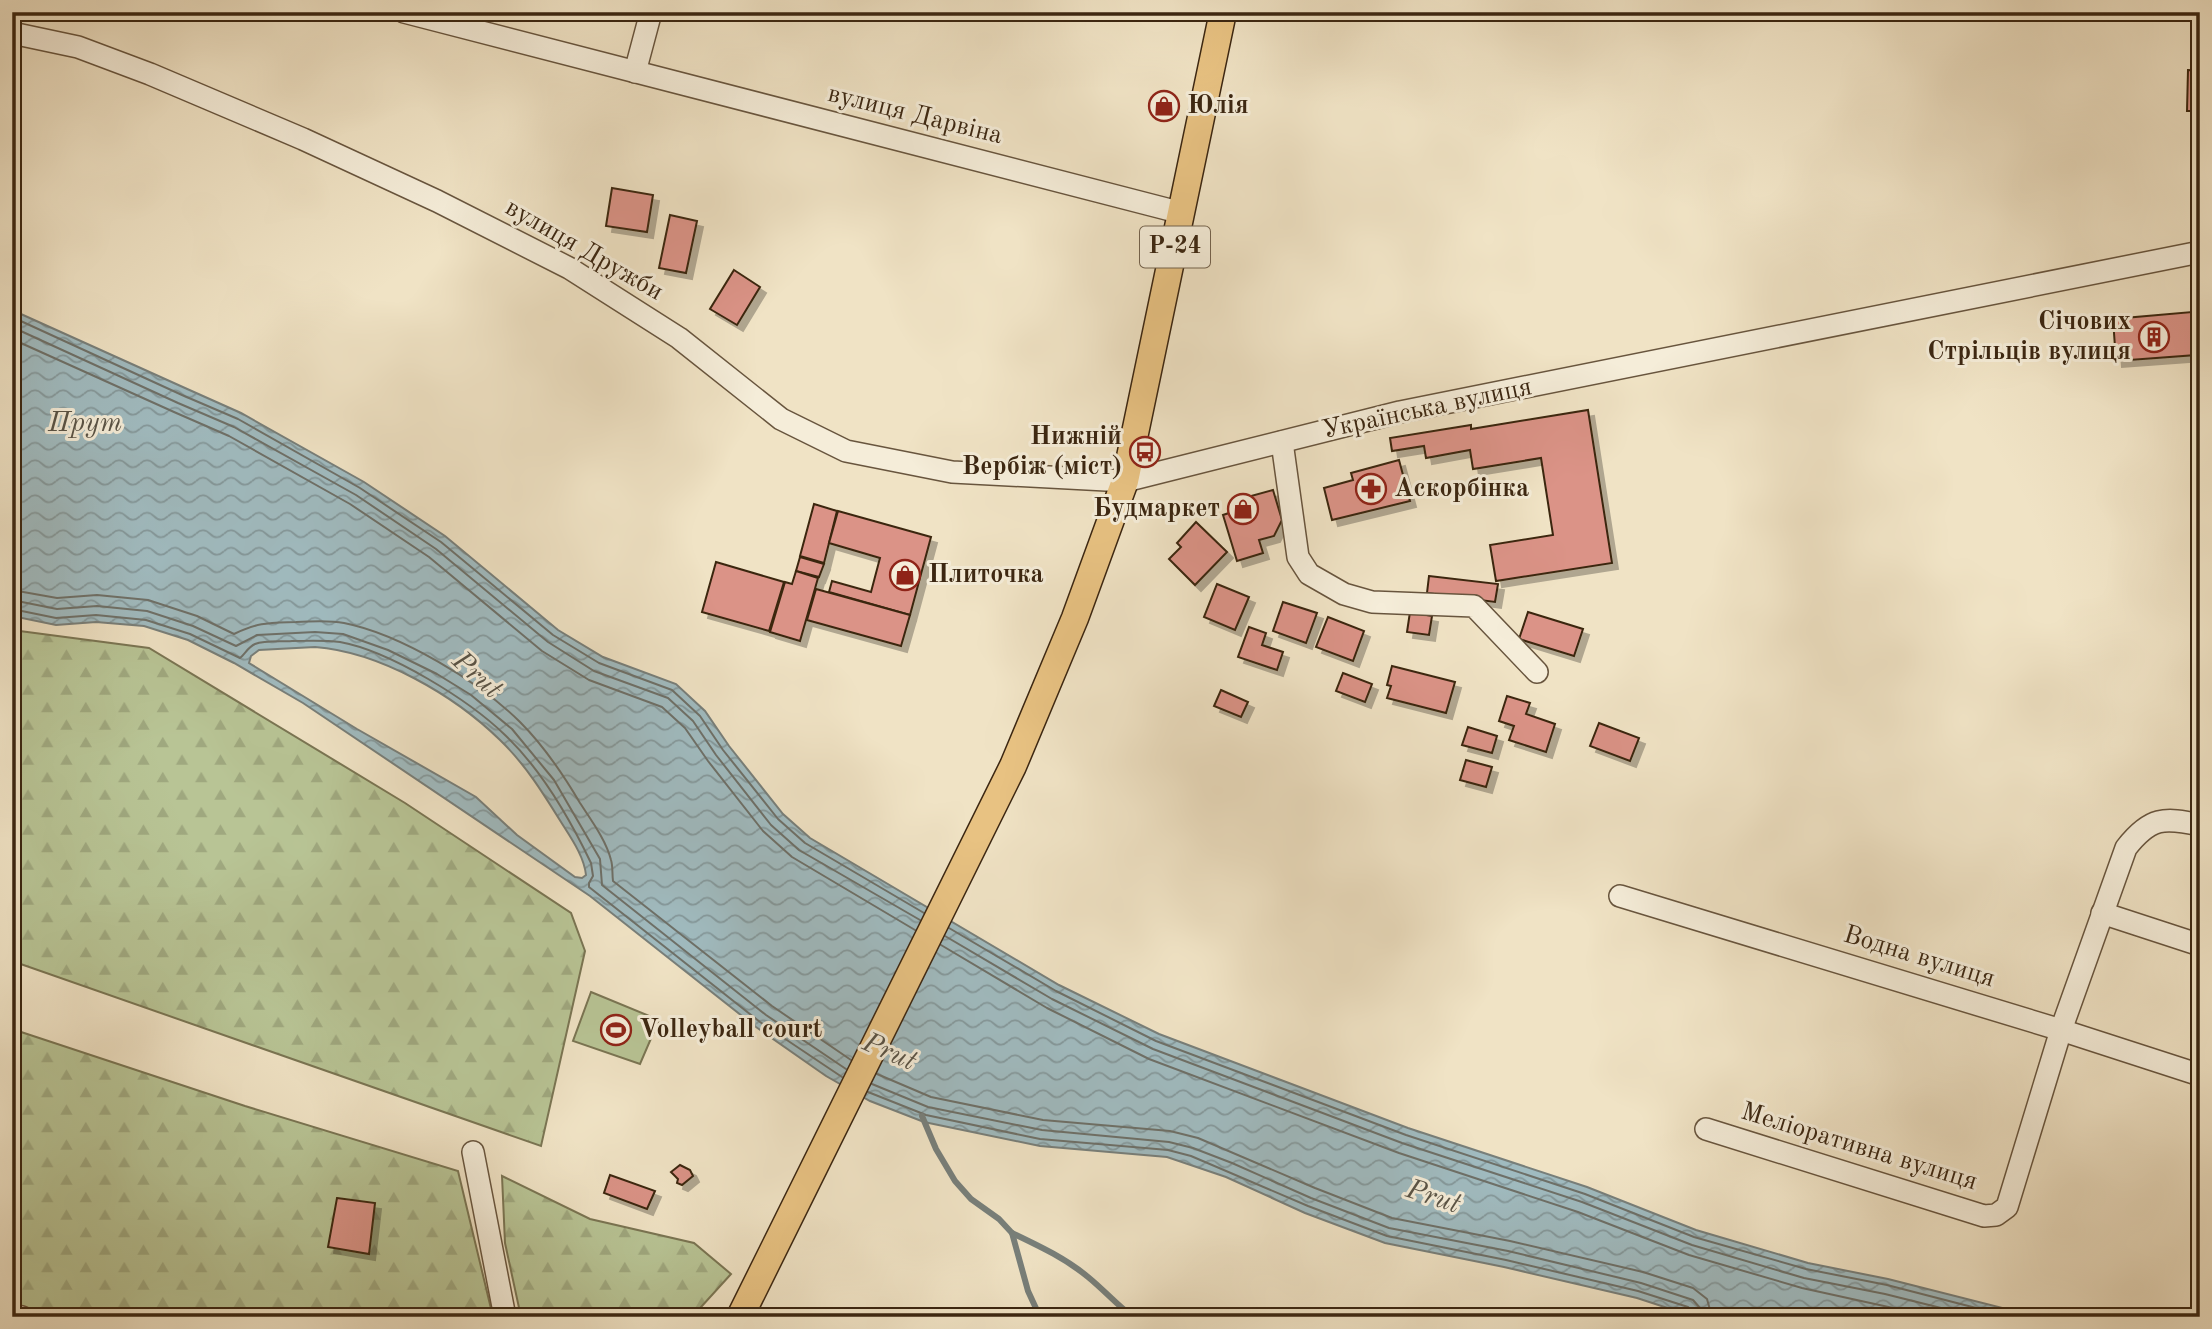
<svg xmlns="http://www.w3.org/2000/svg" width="2212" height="1329" viewBox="0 0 2212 1329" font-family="'Old Standard TT',serif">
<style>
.forest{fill:url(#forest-firs);stroke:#7a7553;stroke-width:2}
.pitch{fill:#b8c495;stroke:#7a7553;stroke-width:2}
.water{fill:url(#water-waves);stroke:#787f7a;stroke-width:2;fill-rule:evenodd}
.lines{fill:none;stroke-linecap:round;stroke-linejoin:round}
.shore{stroke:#6e7068;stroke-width:2}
.stream{stroke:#787f7a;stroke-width:6}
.building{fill:#db9387;stroke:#3b2611;stroke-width:2;filter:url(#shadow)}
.minor-casing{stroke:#68553e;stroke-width:24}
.major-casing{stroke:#3b2611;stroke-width:29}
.minor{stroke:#f5edd9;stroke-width:21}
.major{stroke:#e8c282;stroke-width:26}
.labels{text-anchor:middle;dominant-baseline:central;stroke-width:6;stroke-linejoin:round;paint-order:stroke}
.shield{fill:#f5edd9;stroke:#73624d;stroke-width:2}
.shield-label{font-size:24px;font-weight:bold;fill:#3b2611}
.poi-label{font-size:26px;font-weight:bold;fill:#3b2611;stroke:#f5edd9;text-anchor:start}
.street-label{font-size:26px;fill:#3b2611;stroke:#f5edd9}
.water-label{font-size:28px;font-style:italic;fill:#595346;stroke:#f5edd9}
</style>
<defs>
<pattern id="forest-firs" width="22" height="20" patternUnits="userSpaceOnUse" patternTransform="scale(1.75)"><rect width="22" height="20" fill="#b8c495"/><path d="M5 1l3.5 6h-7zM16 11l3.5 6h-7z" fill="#9fa87f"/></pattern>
<pattern id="water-waves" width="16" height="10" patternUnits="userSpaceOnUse" patternTransform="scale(1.75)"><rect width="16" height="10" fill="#a0bbc0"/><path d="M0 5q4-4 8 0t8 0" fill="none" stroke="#84989b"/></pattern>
<filter id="shadow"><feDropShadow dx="6" dy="6" stdDeviation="0" flood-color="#0004"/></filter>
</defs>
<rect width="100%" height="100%" fill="#f0e3c5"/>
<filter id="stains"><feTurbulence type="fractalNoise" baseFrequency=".00286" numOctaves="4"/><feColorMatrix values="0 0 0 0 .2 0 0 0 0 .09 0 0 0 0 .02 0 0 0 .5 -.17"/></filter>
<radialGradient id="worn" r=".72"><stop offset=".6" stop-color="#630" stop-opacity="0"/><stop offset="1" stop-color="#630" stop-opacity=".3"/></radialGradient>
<!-- forest -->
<g class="forest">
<polygon points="12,630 149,648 405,803 571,913 585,951 541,1146 12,961"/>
<polygon points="12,1029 245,1106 458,1171 493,1317 94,1317 12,1306"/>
<polygon points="502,1176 590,1219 694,1243 731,1274 692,1317 521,1317 505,1243"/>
</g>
<!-- pitch -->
<polygon class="pitch" points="591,992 659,1020 640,1064 573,1041"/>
<!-- water -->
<path class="water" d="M12,310l173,78 56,25 123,69 81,54 113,94 45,27 73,27 29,27 24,35 54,68 27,24 249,147 100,49 249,94 179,59 109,43 112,33 80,16 150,38h-343l-58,-19 -133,-31 -119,-24 -80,-30 -79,-36 -59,-20 -127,-11 -116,-24 -54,-21 -44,-25 -70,-49 -166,-131 -287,-193 -69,-40 -46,-23 -44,-14 -48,-4 -40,3 -44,-9zM315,647c65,5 139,48 185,93 25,24 43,53 61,82 10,16 23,34 25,53l-4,3 -7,-1 -58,-42 -41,-38 -119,-68 -108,-66 2,-7 8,-6z"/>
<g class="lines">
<!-- shore -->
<g class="shore">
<polyline points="12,317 182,395 238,419 360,488 441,542 553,635 599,663 672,690 700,716 723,750 778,819 805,843 924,913"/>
<polyline points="12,327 178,403 234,427 356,495 436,549 548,642 594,671 668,698 693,721 716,755 771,825 799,850 920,920"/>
<polyline points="12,339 174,412 229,436 350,504 429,557 542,651 589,680 662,707 685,728 708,761 763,831 792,857 915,930"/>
<path d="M12,590l45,8 40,-3 51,5 49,16 37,18c25,-12 35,-11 62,-12 16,-1 33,-2 48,1 56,11 136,59 176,99 24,24 43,52 60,81 11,17 26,37 31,57 2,6 1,14 2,21l159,125 79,54"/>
<polyline points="12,600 57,609 97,606 147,611 193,626 236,646 257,635 315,632 343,634 388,650 437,674 471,695 512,729 554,780 600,859 602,885 766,1015 846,1069"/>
<path d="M12,609l44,9 40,-3 50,5 44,14 50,24c5,-4 8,-11 15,-14 10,-4 26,-2 37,-3 16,0 32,-1 48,1 50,9 129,58 165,93 37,35 64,82 86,128l2,13 -4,7v4l171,135 82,55"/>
<polyline points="949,928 1056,991 1156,1041 1406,1135 1585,1194 1694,1237 1806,1269 1887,1285 2011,1317"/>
<polyline points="945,936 1052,999 1153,1049 1402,1143 1582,1202 1692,1245 1804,1278 1885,1294 1977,1317"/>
<polyline points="941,945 1047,1008 1149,1059 1399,1153 1578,1212 1689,1255 1802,1288 1934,1317"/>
<polyline points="877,1074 931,1097 1043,1120 1170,1131 1198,1138 1315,1188 1392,1218 1510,1241 1643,1272 1693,1288 1707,1299 1712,1317"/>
<polyline points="872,1084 928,1107 1042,1130 1169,1142 1193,1148 1232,1163 1311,1198 1389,1228 1508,1251 1641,1283 1693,1300 1700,1308 1701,1317"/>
<polyline points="868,1092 926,1115 1040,1139 1168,1150 1191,1156 1308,1206 1387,1236 1506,1260 1638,1291 1688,1307 1692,1311 1692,1317"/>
</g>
<!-- stream -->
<g class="stream">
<polyline points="922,1116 936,1149 955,1181 971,1199 999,1219 1012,1233 1028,1291 1040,1317"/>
<path d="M1012,1233c27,13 53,25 76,44 16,13 29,28 45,40"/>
</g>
</g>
<!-- building -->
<g class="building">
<polygon points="2188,70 2200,71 2200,111 2187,111"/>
<polygon points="612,188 653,195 647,232 606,226"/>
<polygon points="670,215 697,221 686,273 659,268"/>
<polygon points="734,270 760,287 737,325 710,309"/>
<polygon points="2192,312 2196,355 2116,361 2113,319"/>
<polygon points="1588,410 1612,563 1496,581 1490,545 1553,535 1541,458 1473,469 1470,450 1426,458 1424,446 1392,451 1390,438 1471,425 1471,429"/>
<polygon points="1399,460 1410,501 1332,520 1324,488 1353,480 1351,473"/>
<polygon points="1273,490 1282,520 1274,536 1259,540 1263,553 1237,561 1223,515 1235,511 1233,501"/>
<polygon points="814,504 837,511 824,563 800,556"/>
<polygon points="838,511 931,537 910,615 829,592 832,581 871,592 880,558 829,543"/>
<polygon points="1196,522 1227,552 1195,585 1169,559 1181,547 1177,543"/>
<polygon points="800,557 824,564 819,577 796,571"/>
<polygon points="716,562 784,582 769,631 702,612"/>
<polygon points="796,571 818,578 800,641 770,632 785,582 792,584"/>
<polygon points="1429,576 1498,584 1495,602 1427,593"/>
<polygon points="1217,584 1249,597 1235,630 1204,617"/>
<polygon points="816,589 910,615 901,646 807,620"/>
<polygon points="1283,602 1317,613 1306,643 1273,631"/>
<polygon points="1410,612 1432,616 1429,635 1407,632"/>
<polygon points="1528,612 1583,629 1574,656 1519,639"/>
<polygon points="1328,617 1364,631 1353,661 1316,647"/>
<polygon points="1249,627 1266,633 1262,645 1283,652 1277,670 1238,657"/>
<polygon points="1392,666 1455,682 1446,713 1387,698 1391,686 1387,685"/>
<polygon points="1343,673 1372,684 1365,702 1336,691"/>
<polygon points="1221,690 1248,702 1241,717 1214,706"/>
<polygon points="1507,696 1530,703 1526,714 1555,724 1546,752 1509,740 1514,726 1499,721"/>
<polygon points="1599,723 1639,738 1630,761 1590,746"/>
<polygon points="1468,727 1497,736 1492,753 1462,745"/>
<polygon points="1466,760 1492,767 1486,787 1460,780"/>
<polygon points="680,1165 690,1170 693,1176 682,1185 677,1183 678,1179 671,1172"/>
<polygon points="610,1175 655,1191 647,1209 604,1193"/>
<polygon points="337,1198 375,1203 369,1254 328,1247"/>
</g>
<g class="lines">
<!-- minor casing -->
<g class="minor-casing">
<g id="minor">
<polyline points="404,12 1182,213"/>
<polyline points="12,33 78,47 150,74 303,139 437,201 569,268 679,338 781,419 846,451 952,472 1125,481 1400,412 2200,252"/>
<polyline points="635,72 651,12"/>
<polyline points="1282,442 1298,557 1309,574 1344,594 1372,602 1474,606 1537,672"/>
<polyline points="1620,896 2061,1030 2200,1075"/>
<polyline points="2102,913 2200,945"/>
<path d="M1706,1129l278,87 12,-1 11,-8 54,-177 65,-182c24,-31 38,-31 74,-23"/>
<polyline points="473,1152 505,1317"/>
<polyline points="12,1315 22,1317"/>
</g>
</g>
<!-- major casing -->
<g class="major-casing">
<polyline id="major" points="740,1317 1013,766 1075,618 1125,481 1223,12"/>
</g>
<!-- minor -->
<use href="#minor" class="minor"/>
<!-- major -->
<use href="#major" class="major"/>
</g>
<!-- icons -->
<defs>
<g id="shop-ring" transform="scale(1.575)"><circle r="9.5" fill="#f5edd9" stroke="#8f2418" stroke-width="1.5"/><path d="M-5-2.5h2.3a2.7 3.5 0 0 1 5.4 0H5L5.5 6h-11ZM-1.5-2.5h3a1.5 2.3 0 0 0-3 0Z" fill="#8f2418"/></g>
<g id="building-ring" transform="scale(1.575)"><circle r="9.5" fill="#f5edd9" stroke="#8f2418" stroke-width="1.5"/><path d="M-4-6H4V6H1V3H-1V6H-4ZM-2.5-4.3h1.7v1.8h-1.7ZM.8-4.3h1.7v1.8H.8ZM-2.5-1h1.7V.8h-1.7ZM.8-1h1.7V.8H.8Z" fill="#8f2418"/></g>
<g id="bus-ring" transform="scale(1.575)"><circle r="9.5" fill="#f5edd9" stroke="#8f2418" stroke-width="1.5"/><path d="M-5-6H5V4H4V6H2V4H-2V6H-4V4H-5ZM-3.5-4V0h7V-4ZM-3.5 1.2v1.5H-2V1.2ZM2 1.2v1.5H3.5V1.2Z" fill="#8f2418"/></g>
<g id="pharmacy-ring" transform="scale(1.575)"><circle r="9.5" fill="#f5edd9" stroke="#8f2418" stroke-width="1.5"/><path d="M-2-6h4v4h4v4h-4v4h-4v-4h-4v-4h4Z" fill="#8f2418"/></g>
<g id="stadium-ring" transform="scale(1.575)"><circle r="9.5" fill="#f5edd9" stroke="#8f2418" stroke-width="1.5"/><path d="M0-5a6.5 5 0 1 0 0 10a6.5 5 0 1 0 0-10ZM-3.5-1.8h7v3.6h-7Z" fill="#8f2418"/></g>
</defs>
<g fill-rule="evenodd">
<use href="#shop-ring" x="1164" y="106"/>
<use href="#building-ring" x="2154" y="337"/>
<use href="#bus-ring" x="1145" y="452"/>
<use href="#pharmacy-ring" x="1371" y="489"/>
<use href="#shop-ring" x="1243" y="509"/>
<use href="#shop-ring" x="905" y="575"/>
<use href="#stadium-ring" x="616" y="1030"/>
</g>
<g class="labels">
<!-- shield labels -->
<rect class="shield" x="1140" y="226.5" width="70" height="41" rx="5"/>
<g class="shield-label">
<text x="1175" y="247">Р-24</text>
</g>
<!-- poi labels -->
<g class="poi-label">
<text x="1187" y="106">Юлія</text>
<text x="2131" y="322" text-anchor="end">Січових<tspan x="2131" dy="30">Стрільців вулиця</tspan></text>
<text x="1122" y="437" text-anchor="end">Нижній<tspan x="1122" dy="30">Вербіж (міст)</tspan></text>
<text x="1394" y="489">Аскорбінка</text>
<text x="1220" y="509" text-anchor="end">Будмаркет</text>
<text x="928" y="575">Плиточка</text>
<text x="639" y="1030">Volleyball court</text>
</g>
<!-- street labels -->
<g class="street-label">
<text transform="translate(915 115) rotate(14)">вулиця Дарвіна</text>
<text transform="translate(584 250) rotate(30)">вулиця Дружби</text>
<text transform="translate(1427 409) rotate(-12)">Українська вулиця</text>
<text transform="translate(1919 957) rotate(17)">Водна вулиця</text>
<text transform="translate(1859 1147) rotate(17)">Меліоративна вулиця</text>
</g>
<!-- water labels -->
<g class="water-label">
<text x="85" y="424">Прут</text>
<text transform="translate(476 676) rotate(42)">Prut</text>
<text transform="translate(889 1053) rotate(24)">Prut</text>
<text transform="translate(1433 1198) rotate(18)">Prut</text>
</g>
</g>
<!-- margin -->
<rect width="2212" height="1329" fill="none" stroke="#f0e3c5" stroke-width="42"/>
<rect x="14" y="14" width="2184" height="1301" fill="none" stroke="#3b2611" stroke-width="3.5"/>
<rect x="21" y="21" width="2170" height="1287" fill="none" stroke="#3b2611" stroke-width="2"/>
<rect width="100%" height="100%" filter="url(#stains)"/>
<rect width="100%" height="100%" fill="url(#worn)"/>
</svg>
